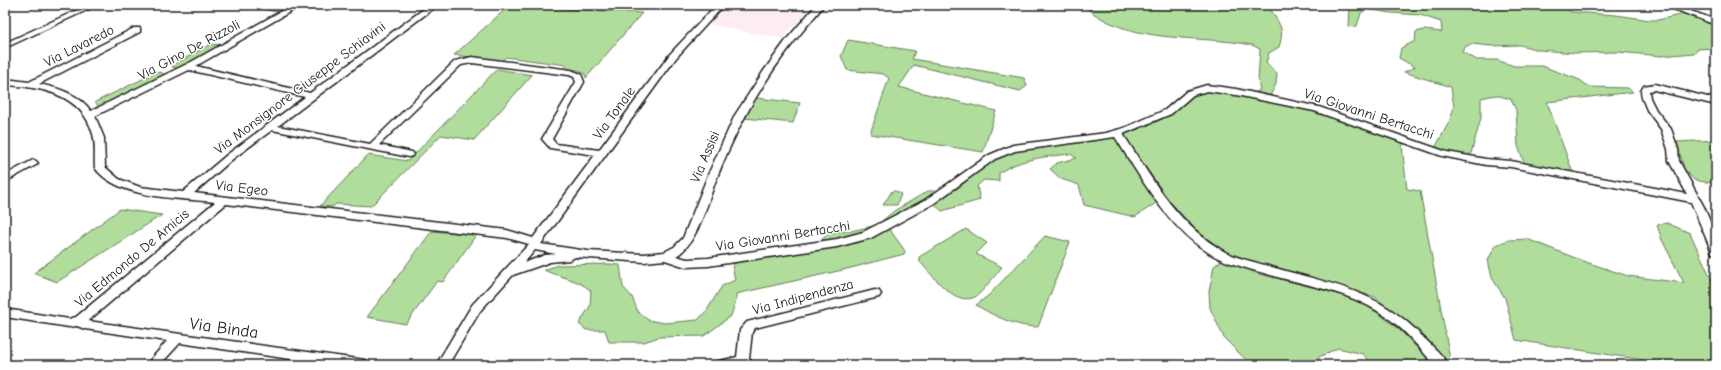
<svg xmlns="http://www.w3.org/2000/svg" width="1721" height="370" viewBox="0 0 1721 370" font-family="'Comic Neue',sans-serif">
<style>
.built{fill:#fdecf1}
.green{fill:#b0dd9b;stroke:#667c5c}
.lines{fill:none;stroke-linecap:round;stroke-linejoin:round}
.minor-casing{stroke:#1c1c1c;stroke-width:3}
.minor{fill:#fff;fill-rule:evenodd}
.labels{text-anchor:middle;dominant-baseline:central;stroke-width:3;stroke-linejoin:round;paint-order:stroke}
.street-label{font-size:14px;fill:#1c1c1c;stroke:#fff}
.near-street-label{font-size:17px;fill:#1c1c1c;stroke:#fff}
</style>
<rect width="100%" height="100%" fill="#fff"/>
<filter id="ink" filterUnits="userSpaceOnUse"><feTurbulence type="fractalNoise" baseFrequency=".025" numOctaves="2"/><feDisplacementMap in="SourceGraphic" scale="8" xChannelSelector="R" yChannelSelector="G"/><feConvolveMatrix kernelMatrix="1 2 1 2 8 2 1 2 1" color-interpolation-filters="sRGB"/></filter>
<g filter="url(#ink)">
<!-- built -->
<polygon class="built" points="725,5 813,5 795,26 791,27 784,39 708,24"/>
<!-- green -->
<g class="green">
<polygon points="263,5 294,5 281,13 258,8"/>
<path d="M510,5c20,0 39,3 58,4 25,2 49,2 74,4l-56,65 -1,-4 -7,-4 -14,-1 3,-4 -61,-8 -4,4 -48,-6z"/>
<path d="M1083,5h186c8,19 17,20 10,42l-10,6 -3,10 11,10 -1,11 -6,12 -16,-3 6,-3 -2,-10 2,-31 -8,-4c-55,-11 -124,1 -169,-40z"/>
<polygon points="1348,5 1562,5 1571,12 1616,15 1650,20 1658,20 1684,14 1716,26 1716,48 1697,49 1694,53 1661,56 1618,52 1576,53 1539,50 1520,45 1491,46 1471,44 1465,47 1462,52 1477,60 1497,60 1514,66 1542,66 1580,80 1589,87 1628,88 1633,92 1547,102 1573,173 1524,163 1518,146 1516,110 1511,99 1495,95 1481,98 1481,118 1470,157 1435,148 1449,122 1454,107 1451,87 1404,72 1415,67 1399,58 1401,48 1415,41 1416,32 1424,30 1442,32 1441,22 1420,15 1391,13 1367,9 1361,13 1357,26 1349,27 1350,8"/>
<polygon points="848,40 915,51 912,59 1024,78 1027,86 1020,91 914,65 899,87 996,111 983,152 870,134 889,78 883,74 847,70 841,56"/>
<polygon points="222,44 225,45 178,68 172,67 175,64 209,45"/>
<polygon points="497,69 532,75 474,140 441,135 371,206 336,204 333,207 320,206 368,155 408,161"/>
<polygon points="160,72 166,75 99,107 95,102 155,73"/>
<path d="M1211,90l106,22 89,30 -4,4 5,43 13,2 31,174h-4l-27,-30 -45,-38 -132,-37 -37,-19 -35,-38 -50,-69c20,-5 41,-13 58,-26 6,-4 10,-11 15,-16z"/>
<polygon points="756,98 800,103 793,123 744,118"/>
<path d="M1114,136l45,65 -24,16 -51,-12 -5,-20 -18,-6 -11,-10 7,-6 20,-5 -7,-4c-25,3 -49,4 -71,19v8l-15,-1 -7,6 3,14 -38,11 -8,-7 6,-6 18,-10 26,-22 19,-11 12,-4z"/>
<polygon points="1716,140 1716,184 1694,180 1684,169 1677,142"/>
<polygon points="892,191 895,191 901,194 897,205 883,205"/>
<polygon points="928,191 938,191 901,214 877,225 874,229 852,236 821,241 829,232 851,231 877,225 894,211"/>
<polygon points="120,209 162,215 57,282 34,273"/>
<polygon points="1667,223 1690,233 1716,289 1716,365 1675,365 1516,340 1505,298 1492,278 1488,260 1496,245 1509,240 1527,239 1583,261 1628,276 1684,283 1662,240 1657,225"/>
<path d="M887,229l3,1 15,21 -1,3 -57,15 -111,25v6l-5,16 -27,20 -45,1 -15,5h-35l-4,-12h-19l-7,-6 11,-18 1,-15c-14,-13 -31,-13 -47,-21l14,-5 52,-1 10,1 3,22 9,10 6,15 10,8 17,3 33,-3 9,-10 15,-24 13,-6 -3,-15 13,-6z"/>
<path d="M966,229l21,14 -11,11 26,13c-5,6 -21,27 -27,30 -21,10 -43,-23 -56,-36v-4z"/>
<polygon points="432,231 476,235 443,282 437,281 406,324 367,317"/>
<path d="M1045,236l25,6 -32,85c-22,0 -44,-11 -62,-22l13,-10z"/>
<polygon points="1222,260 1259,274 1341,294 1360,302 1381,315 1402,332 1433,365 1372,365 1363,354 1338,348 1319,357 1318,365 1251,365 1224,338 1210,308 1209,292 1214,266"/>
</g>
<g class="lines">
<!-- minor casing -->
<g class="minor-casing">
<g id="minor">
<polygon points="88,5 98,5 5,48 5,43"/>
<path d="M292,5h10l-106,61 114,27 119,-88h9l-160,121 92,18 85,-83 17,-4 99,13 10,4 3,8 -32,57 4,5 43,6 71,-96 46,-49h8l-48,53 -135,186 47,7 56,3 20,-2 10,-5 9,-9 25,-63 27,-60 28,-43 24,-33 29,-34h8c-10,13 -21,25 -31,38 -32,41 -58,87 -77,137 -8,21 -19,65 -40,76l11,3 21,-1 129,-19 26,-7 62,-32 64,-45 24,-10 93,-12 18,-5 41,-18 22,-19 20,-6 29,4 83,18 128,45 39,7 25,2 176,33 -18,-33 -1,-12 -7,-20 -14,-19 -5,-12 -1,-7 3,-5 10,-2 62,15v6l-62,-15 -5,1 1,7 6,12 15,19 7,20 1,12 25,46 12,29v18l-4,-1 -1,-3 -20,-48 -180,-35 -25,-2 -44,-9 -128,-45 -78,-16 -29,-4 -14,4 -22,19 -48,20c26,40 52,87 94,113 14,10 34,14 51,19 58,17 110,23 154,70 9,9 20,18 26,29h-13c-15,-16 -29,-34 -47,-47 -31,-23 -71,-31 -107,-40 -20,-6 -55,-14 -72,-25 -42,-26 -68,-75 -94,-116l-100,14 -20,8 -62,45 -62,34 -34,9 -129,19 -22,1 -21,-7 -21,2 -69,-5 -5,3 -20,2 -37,13 -33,36 -32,54h-12l36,-60 57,-61 -22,-6 -281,-34 -138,117 277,39 4,2 2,3h-39l-152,-22 -20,22h-14l21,-24 -82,-12 -8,-3 -8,1 -64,-10v-8l64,10 7,-2 139,-115c-36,-4 -97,-3 -120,-34 -1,-11 1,-23 -2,-34 -11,-40 -52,-47 -88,-49v-6l24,3 105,-54h6v4l-101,52c19,4 40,10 52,27l100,-49zM472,63l97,12 5,2 2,5 -34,57 8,9 45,7 -62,83 -26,-8 -313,-37 40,-35 38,-28 137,27 3,-1 2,-2 -2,-2 -33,-7 82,-80zM189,70l116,27 -77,57 -45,38 -43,-5 -21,-8 -14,-12 -1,-29 -9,-22zM535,250l21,4 -11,1 -21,8z"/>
<polygon points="575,5 629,5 625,7 579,7"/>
<polygon points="1663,5 1674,5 1716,20 1716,25"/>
<polygon points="33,160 36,161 38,163 36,165 5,182 5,175"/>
<polygon points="875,290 879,291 881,294 879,297 755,328 752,332 749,359 755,365 713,365 715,362 737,357 740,330 747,322"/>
</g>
</g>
<!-- minor -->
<use href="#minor" class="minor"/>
</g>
</g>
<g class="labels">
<!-- street labels -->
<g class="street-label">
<text transform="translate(79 46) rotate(-27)">Via Lavaredo</text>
<text transform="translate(189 50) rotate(-28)">Via Gino De Rizzoli</text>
<text transform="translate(300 88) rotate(-37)">Via Monsignore Giuseppe Schiavini</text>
<text transform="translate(614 113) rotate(-54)">Via Tonale</text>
<text transform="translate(1369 114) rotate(18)">Via Giovanni Bertacchi</text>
<text transform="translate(705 157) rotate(-67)">Via Assisi</text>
<text transform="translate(242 188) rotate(7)">Via Egeo</text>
<text transform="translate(783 236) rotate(-9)">Via Giovanni Bertacchi</text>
<text transform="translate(132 258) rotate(-40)">Via Edmondo De Amicis</text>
<text transform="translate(803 297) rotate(-15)">Via Indipendenza</text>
</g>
<!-- near-street labels -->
<g class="near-street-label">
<text transform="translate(224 328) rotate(8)">Via Binda</text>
</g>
</g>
<!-- margin -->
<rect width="1721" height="370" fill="none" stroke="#fff" stroke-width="20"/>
<rect x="10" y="10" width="1701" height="350" fill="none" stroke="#1c1c1c" stroke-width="1.5" filter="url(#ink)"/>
</svg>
